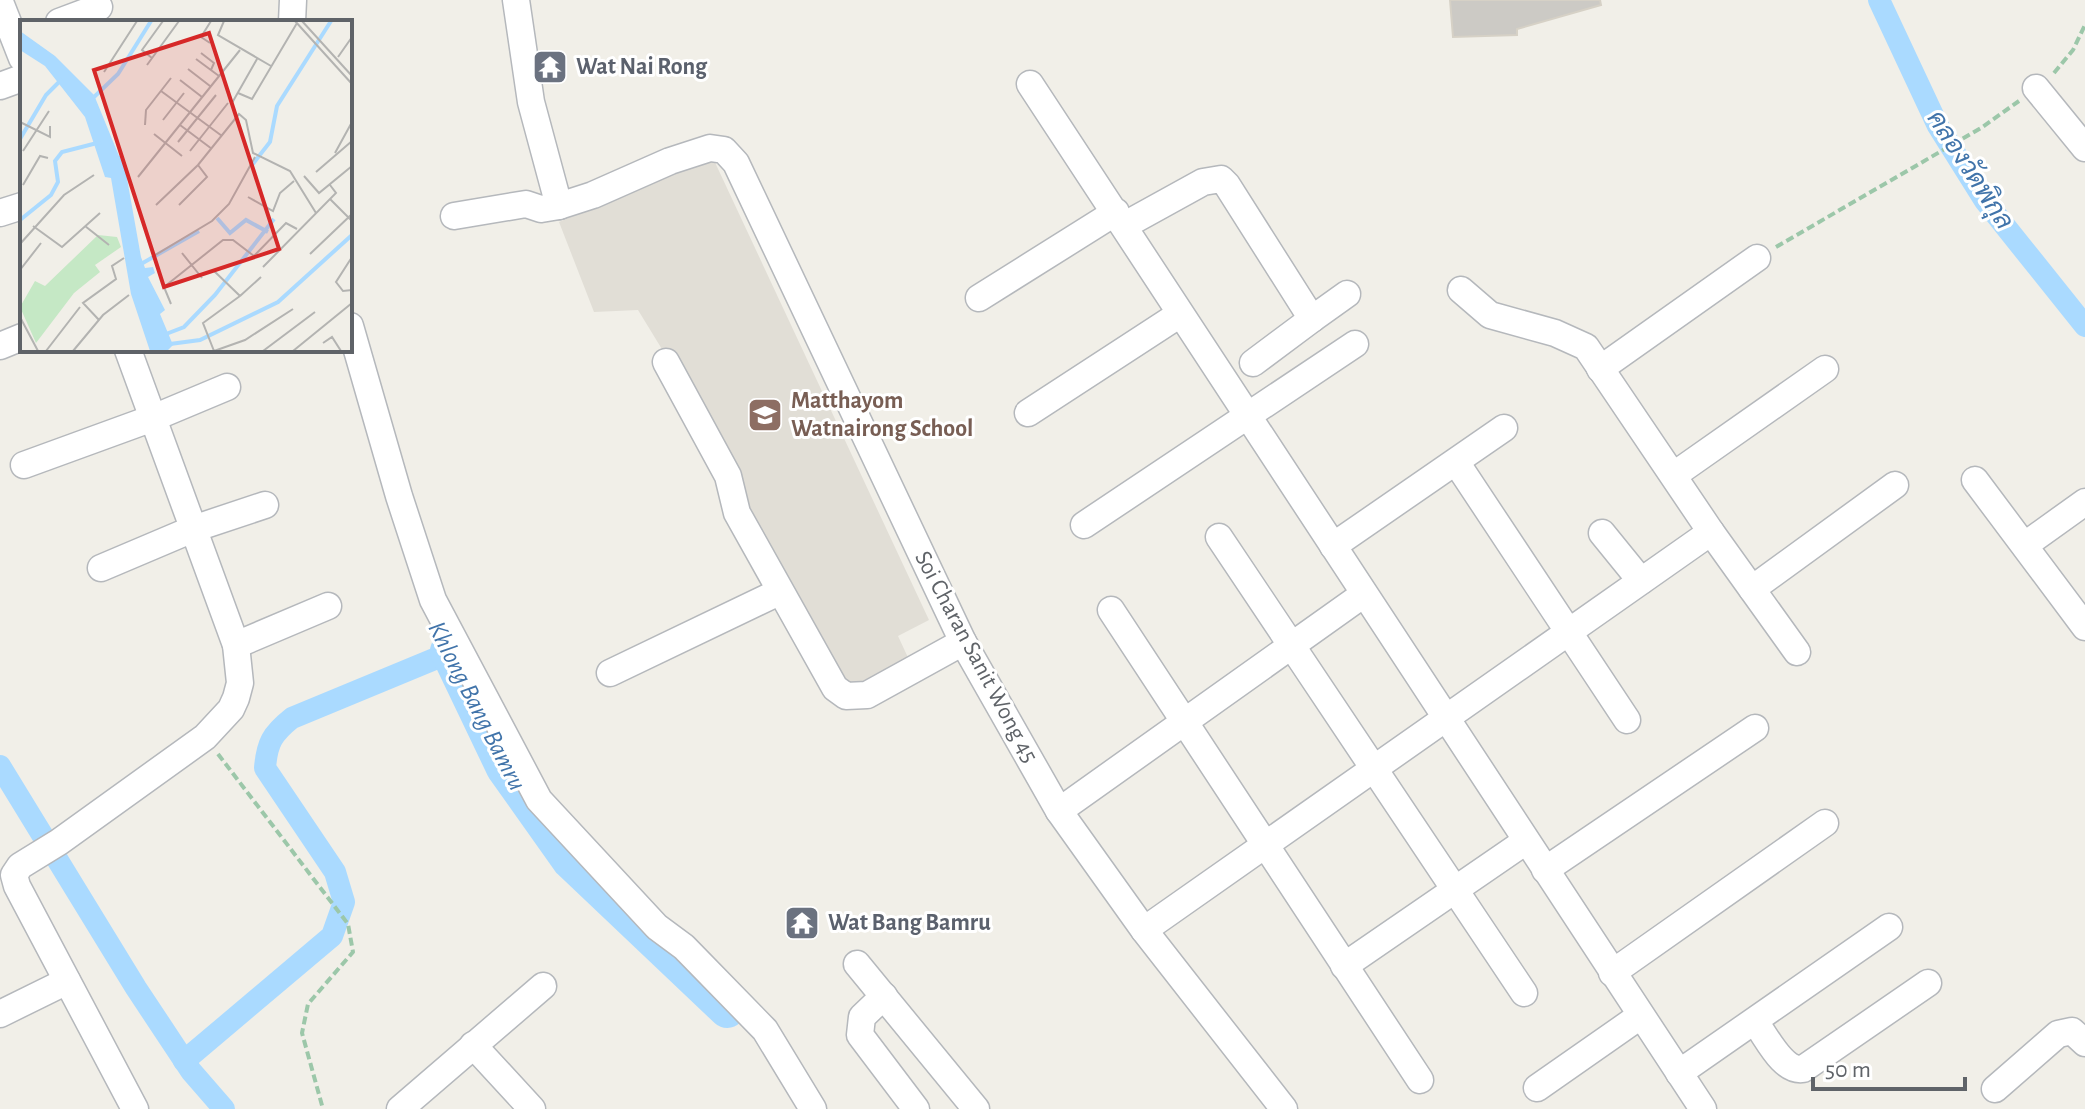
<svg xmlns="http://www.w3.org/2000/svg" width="2085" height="1109" viewBox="0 0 2085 1109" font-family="'Alegreya Sans',Sarabun,sans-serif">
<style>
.education{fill:#e1ded6}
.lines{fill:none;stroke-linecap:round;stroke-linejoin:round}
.canal{stroke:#aadaff;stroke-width:22}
.river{stroke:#aadaff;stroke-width:36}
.building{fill:#cccac5;stroke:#d6d1c6;stroke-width:2}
.minor-casing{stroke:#b5b8bc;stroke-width:29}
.path{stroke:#9cc7a9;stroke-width:4;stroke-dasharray:8 4;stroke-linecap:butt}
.minor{stroke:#fff;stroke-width:26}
.labels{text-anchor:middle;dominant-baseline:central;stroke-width:6;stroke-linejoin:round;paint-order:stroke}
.worship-label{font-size:24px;font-weight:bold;fill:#5b616d;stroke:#fff;text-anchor:start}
.education-label{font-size:24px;font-weight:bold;fill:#785e54;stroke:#fff;text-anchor:start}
.street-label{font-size:24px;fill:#5f6368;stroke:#fff}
.water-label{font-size:26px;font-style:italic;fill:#4174aa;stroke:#fff}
.inset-river{fill:none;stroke:#aadaff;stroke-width:4}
.inset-road{fill:none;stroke:#b3b3b1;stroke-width:2}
.view{fill:#d62828;fill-opacity:0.15;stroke:#d62828;stroke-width:4}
.inset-edge{fill:none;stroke:#5f6368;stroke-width:4}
</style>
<rect width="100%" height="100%" fill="#f1efe8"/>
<!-- education -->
<polygon class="education" points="712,156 929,620 898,636 911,664 856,692 839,687 668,359 638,310 594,312 559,222"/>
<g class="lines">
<!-- canal -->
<g class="canal">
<polyline points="1879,0 1938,126 1985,201 2085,326"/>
<polyline points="0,766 136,988 191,1071 224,1109"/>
<path d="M184,1061l148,-125 12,-34 -9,-30 -70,-104c2,-25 7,-34 27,-50l157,-65"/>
</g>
<!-- river -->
<polyline class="river" points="448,651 504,768 570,861 727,1010"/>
</g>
<!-- building -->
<polygon class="building" points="1450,0 1600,0 1601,5 1517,29 1517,35 1453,37"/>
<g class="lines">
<!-- minor casing -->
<g class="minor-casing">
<g id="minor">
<polyline points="516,0 531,102 559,206 593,195 670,161 710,148 724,150 736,163 963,642 1059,811 1144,930 1284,1109"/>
<polyline points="0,2 22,58"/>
<polyline points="59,22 99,7"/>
<polyline points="292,22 293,0"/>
<polyline points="1030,84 1703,1109"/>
<polyline points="0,86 22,78"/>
<polyline points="2036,88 2085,148"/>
<polyline points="0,213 22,206"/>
<polyline points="454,216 526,204 541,209 559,206"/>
<polyline points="1125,225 1203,182 1221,179 1227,185 1312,319 1253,363"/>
<polyline points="1461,290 1490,315 1555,333 1586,347 1711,532 1797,652"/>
<polyline points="979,298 1116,212"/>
<polyline points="1312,319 1347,294"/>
<polyline points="350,326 399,496 433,600 539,800 657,927 684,947 765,1030 813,1109"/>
<polyline points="0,346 22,337"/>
<polyline points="128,350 236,645 240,683 236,698 231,709 205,737 59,842 20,866 14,875 17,886 135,1109"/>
<polyline points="666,362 728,476 737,513 835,688 846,696 867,695 963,642"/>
<polyline points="1600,369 1757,258"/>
<polyline points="1028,413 1180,314"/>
<polyline points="1456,462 1627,720"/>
<polyline points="24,465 153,418 227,387"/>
<polyline points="1674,475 1825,369"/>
<polyline points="1975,480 2085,627"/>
<polyline points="1084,525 1355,344"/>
<polyline points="1602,533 1641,581"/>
<polyline points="1219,537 1524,993"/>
<polyline points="2025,545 2085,502"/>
<polyline points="1333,546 1504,428"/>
<polyline points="101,568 193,529 265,505"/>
<polyline points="1752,589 1895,485"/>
<polyline points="1111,610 1420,1080"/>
<polyline points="236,645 328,606"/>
<polyline points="610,673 779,592"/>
<polyline points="1059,811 1364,594"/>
<polyline points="1545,870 1755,728"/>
<polyline points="1144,930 1711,532"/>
<polyline points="857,964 976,1109"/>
<polyline points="1344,966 1526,841"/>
<polyline points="1612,973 1825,823"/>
<polyline points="884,996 862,1017 860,1035 916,1109"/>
<polyline points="0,1014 67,981"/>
<path d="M1755,1022c12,15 27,50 48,47l125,-86"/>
<polyline points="473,1045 532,1109"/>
<polyline points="1679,1073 1889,927"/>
<polyline points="1537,1088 1640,1016"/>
<polyline points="1995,1089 2058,1034 2072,1031 2085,1043"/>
<polyline points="400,1109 543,986"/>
</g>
</g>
<!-- path -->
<g class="path">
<polyline points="2054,73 2073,50 2085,25"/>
<polyline points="1776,247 1981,128 2019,101"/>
<polyline points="218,754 348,924 353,952 308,1004 302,1033 323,1109"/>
</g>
<!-- minor -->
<use href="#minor" class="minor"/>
</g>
<!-- icons -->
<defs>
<g id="temple-square" transform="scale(1.8)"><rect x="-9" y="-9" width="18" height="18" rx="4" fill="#6b7280" stroke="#fff"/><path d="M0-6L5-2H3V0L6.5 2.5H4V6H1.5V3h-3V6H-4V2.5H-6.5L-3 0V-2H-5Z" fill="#fff"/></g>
<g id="school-square" transform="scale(1.8)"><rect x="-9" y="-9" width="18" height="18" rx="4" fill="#8d6e63" stroke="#fff"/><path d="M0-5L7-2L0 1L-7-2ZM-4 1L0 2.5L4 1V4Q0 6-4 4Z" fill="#fff"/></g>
</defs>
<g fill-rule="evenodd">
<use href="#temple-square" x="550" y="67"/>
<use href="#school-square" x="765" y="415"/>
<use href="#temple-square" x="802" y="923"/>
</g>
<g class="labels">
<!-- worship labels -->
<g class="worship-label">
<text x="576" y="67">Wat Nai Rong</text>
<text x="828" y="923">Wat Bang Bamru</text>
</g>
<!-- education labels -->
<g class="education-label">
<text x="791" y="401">Matthayom<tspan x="791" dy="28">Watnairong School</tspan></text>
</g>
<!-- street labels -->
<g class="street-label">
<text transform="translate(976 657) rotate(62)">Soi Charan Sanit Wong 45</text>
</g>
<!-- water labels -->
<g class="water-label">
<text transform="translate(1970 170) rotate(57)">คลองวัดพิกุล</text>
<text transform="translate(477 706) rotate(63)">Khlong Bang Bamru</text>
</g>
</g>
<!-- overview -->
<g transform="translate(20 20)">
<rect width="332" height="332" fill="#f1efe8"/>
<path d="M78,215l19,2 4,10 -26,18 5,7 -26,21 -38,50 -16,-36 15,-26 10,5z" fill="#c5e8c5"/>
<path d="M0,11l35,25 39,39 25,61h4l18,101 4,11 8,-1 2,6 -7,4 17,33 -5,4 13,31 -6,6h-17l-19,-57 -20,-116 -6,-1 -20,-60 -40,-51 -25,-16z" fill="#aadaff"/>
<path class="inset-river" d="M73,78l25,-24 33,-53M0,119l26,-44 16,-16M232,145l18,-23 7,-36 54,-85M197,198l13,15 16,-13 22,12M0,200l31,-25 7,-13 -3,-21 7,-9 39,-10M121,244l58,-33M146,314l18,-7 31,-32 59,-76M150,324l30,-4 78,-38 74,-67"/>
<path class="inset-road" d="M204,1l-6,14 53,31M275,1l57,63M282,1l50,55M190,23l-9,-6 10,-16M181,33l13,10 -3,7M318,37l14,-20M132,38l-10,-8 21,-29M176,39l23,17M127,45l32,-44M168,49l22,17M84,52l33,-51M160,60l22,17M141,71l61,45M218,73l14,6 45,-76M212,83l25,-44M143,100l21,-27M0,102l30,15v-11M125,105l1,-15 25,-32M160,105l32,24M134,114l28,22M158,122l38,-47M3,131l26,-40M170,131l38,-48M315,133l17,-31M296,152l36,-31M284,156l15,17 33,-27M118,157l102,-127M3,165l17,-29 8,2M228,177l25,14 7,-18 14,-12M310,179l22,22M136,185l42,-40 41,-51 7,6 7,33 37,18 26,42M159,185l28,-28 -9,-12M13,206l29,21 38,-34M65,206l24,19M0,224l44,-49 30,-20M162,233l20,25M290,234l42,-40M132,237l60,-36 17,-17 26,-47M332,237l-16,25 7,9 9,-1M243,247l73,-74 -6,-8M0,250l21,-27M193,250l27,26 -37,27 11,28M220,276l21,-19M151,284l-7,-17 59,-47h10l21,16 32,-33 11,6M0,297l18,34M79,300l-16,-17 33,-24 -4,-13 12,-8M303,323l9,-6 9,14M26,331l34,-44M53,331l30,-36 26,-20M194,331l31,-11 48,-31M243,331l52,-39M273,331l59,-48"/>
<path class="view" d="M189,13l70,216 -115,38 -70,-217z"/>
<rect width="332" height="332" class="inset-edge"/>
</g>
<!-- scale -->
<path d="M1813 1077v12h152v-12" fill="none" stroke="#5f6368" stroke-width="4"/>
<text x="1825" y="1077" font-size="24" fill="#5f6368" stroke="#ffffff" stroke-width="6" paint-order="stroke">50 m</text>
</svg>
